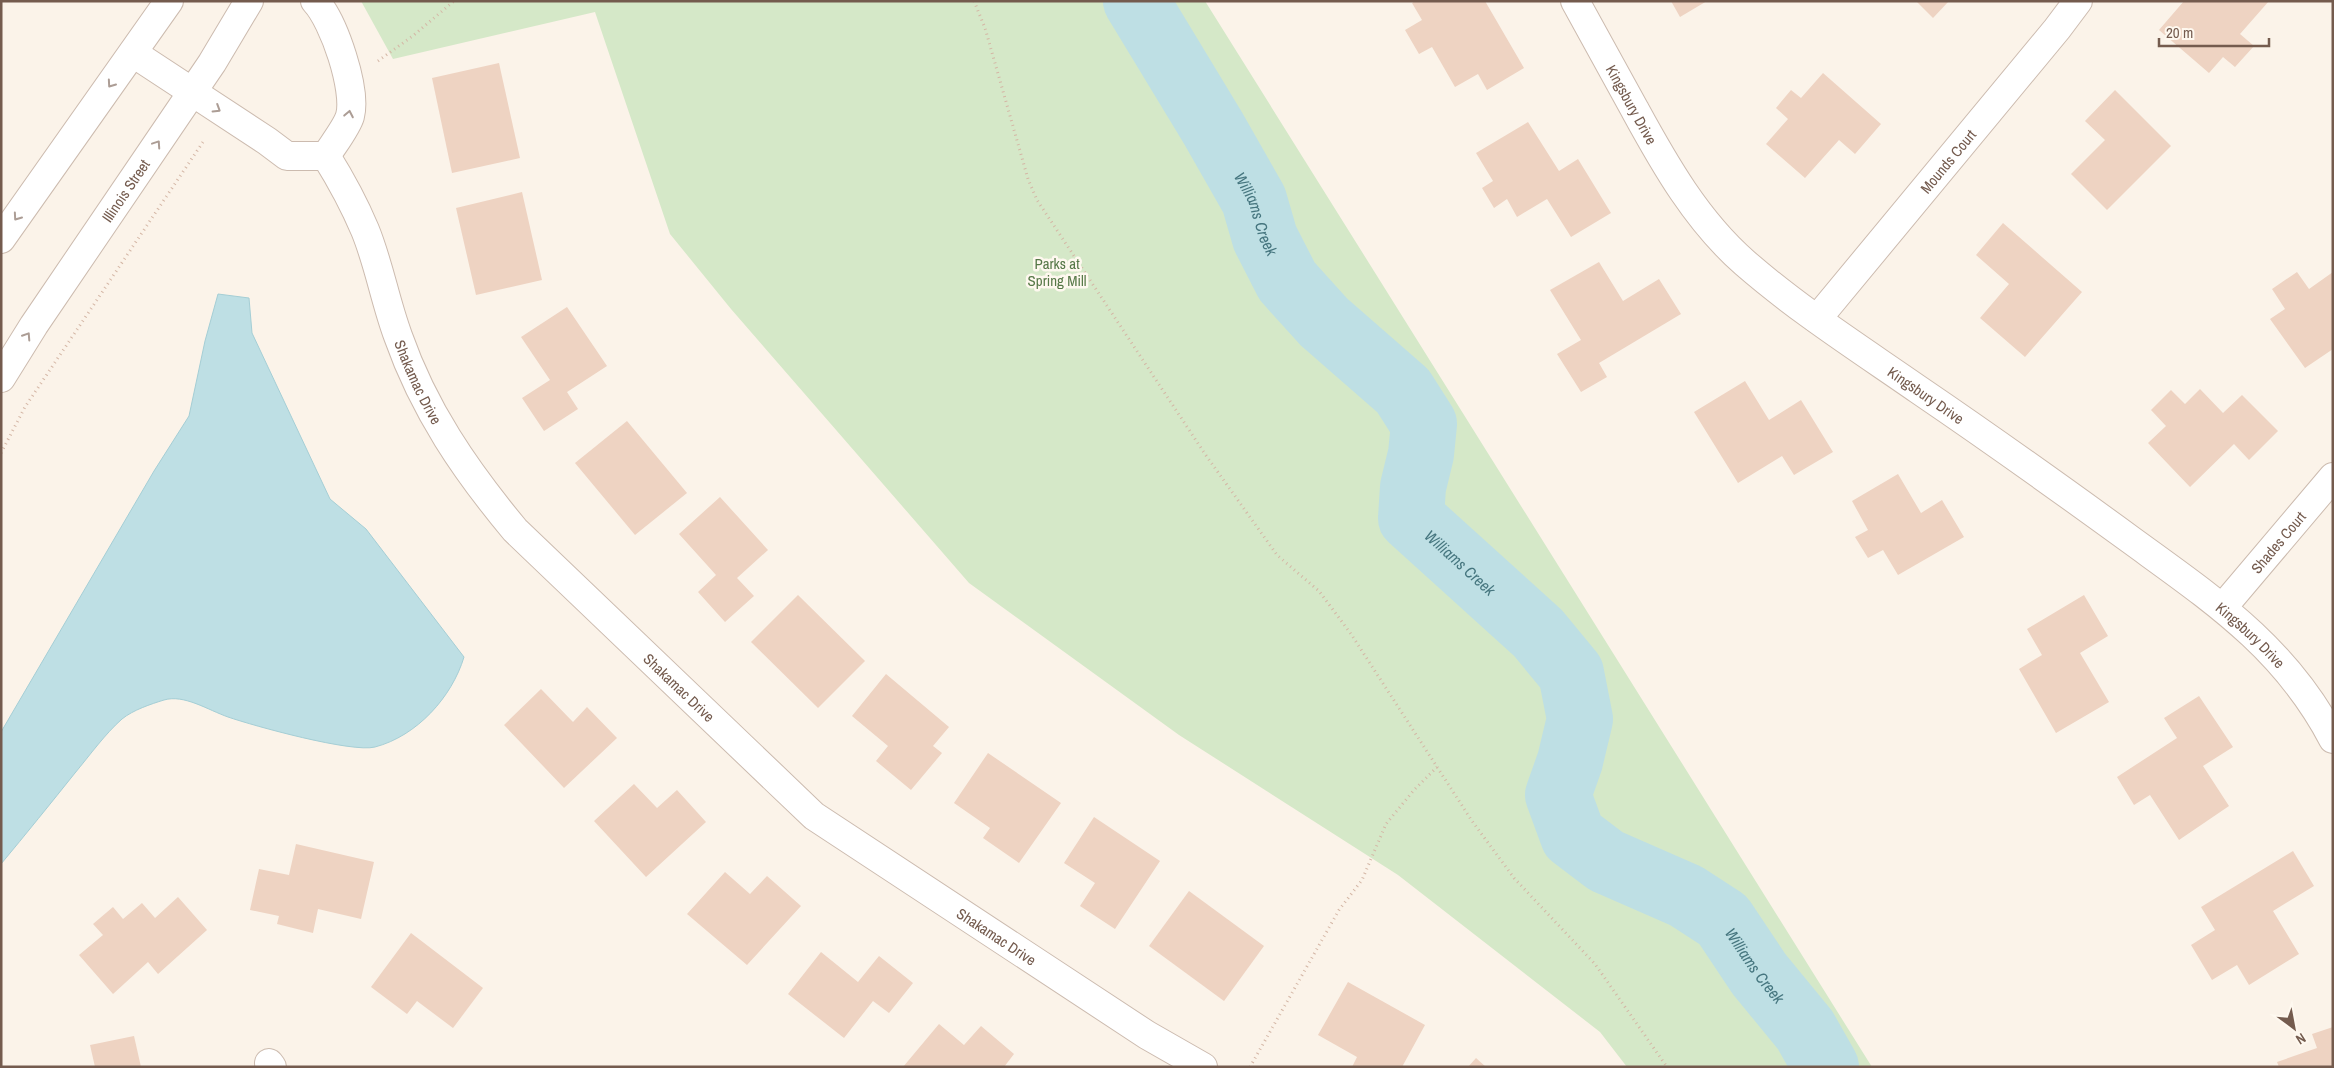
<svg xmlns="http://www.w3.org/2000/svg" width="2334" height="1068" viewBox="0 0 2334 1068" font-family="'Archivo Narrow',sans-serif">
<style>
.green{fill:#d5e8c8}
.water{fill:#bedfe4;stroke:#a5ced5}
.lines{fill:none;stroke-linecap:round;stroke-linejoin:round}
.river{stroke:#bedfe4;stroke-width:66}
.building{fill:#eed3c2}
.minor-casing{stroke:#ccbbaf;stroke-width:30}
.tertiary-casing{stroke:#ccbbaf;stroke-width:30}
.path{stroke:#d4b6a5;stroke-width:3;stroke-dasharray:1 4;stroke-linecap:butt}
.minor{stroke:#fff;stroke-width:28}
.tertiary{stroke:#fff;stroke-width:28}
.oneway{stroke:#ac9d95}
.labels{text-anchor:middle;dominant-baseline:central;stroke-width:5;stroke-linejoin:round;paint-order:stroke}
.street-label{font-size:15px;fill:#745b4e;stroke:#fef8ef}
.park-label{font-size:15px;fill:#567847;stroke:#fef8ef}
.water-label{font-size:16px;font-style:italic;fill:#46767f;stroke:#fef8ef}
</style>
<rect width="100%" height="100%" fill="#fbf3e9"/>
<!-- green -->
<polygon class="green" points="361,1 1205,1 1872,1067 1627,1067 1600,1032 1398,875 1179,735 969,583 731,309 670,234 595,12 393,59"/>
<!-- water -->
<path class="water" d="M218,294l31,4 3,35 78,166 36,30 98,128c-12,40 -47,79 -89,90 -23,6 -121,-21 -147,-30 -20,-7 -44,-23 -64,-17 -13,4 -31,10 -42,19 -17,15 -32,36 -47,54 -24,30 -49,61 -74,91v-132l153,-261 35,-55 16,-75z"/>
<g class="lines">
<!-- river -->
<path class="river" id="s1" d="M1136,1l77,127 41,72 11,38 22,43 37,41 79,69 21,33 -3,30 -8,33 -2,31 127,115 33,40 9,46 -10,42 -12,34 15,41 33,25 80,35 37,24 36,54 46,56 21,37"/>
</g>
<!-- building -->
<g class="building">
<polygon points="1415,1 1485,1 1524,68 1487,90 1478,74 1455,87 1432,47 1419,54 1405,30 1422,20 1412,3"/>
<polygon points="1671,1 1707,1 1680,17"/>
<polygon points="1916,1 1949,1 1933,18"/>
<polygon points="2184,1 2269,1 2240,34 2254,46 2235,67 2223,57 2209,73 2159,30"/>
<polygon points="499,63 520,158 452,173 432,78"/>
<polygon points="1823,73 1881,124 1855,154 1839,140 1805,178 1766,144 1788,119 1776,108 1791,90 1801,98"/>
<polygon points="2115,90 2171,146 2107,210 2071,174 2105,140 2085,121"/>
<polygon points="1528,122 1559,171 1578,159 1611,213 1571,237 1547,199 1517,217 1507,199 1494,208 1482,188 1493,181 1476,153"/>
<polygon points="522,192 542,280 476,295 456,208"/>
<polygon points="2003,223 2082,292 2025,357 1980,318 2009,284 1976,255"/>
<polygon points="1599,262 1623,301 1659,279 1681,314 1599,363 1607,377 1581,392 1557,354 1581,340 1550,290"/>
<polygon points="2297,272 2309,289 2333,272 2333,349 2305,368 2270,319 2285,309 2272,289"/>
<polygon points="567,307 607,366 567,392 578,409 544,431 522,398 550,380 521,337"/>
<polygon points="1745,381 1769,420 1801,400 1833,452 1794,475 1782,456 1738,483 1694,412"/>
<polygon points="2200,389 2223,413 2242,395 2278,431 2249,460 2234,444 2190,487 2148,443 2166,426 2151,410 2171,390 2185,404"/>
<polygon points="627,421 687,493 635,535 575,463"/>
<polygon points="1898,474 1921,513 1942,500 1964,537 1898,575 1883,550 1868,558 1855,537 1868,530 1852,501"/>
<polygon points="720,497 768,550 737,578 754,596 725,622 698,592 716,575 679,534"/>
<polygon points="798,595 865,661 818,708 751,642"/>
<polygon points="2084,595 2108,636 2080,653 2109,702 2056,733 2019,669 2042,655 2027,629"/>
<polygon points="886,674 949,727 933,746 942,753 911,790 876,761 888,746 852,716"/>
<polygon points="541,689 573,722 587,707 617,738 564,788 504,725"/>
<polygon points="2199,696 2233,747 2203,766 2229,806 2179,840 2150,795 2134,805 2117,777 2177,738 2164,718"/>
<polygon points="988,753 1061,803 1019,863 983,838 990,828 954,803"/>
<polygon points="634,784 657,808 677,790 706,822 646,877 594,821"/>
<polygon points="1094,817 1160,861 1115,929 1080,906 1095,883 1064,863"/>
<polygon points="296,844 374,862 361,919 318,909 313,933 277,924 279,916 250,910 259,869 289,875"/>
<polygon points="2293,851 2314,886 2273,911 2299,954 2249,985 2237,965 2212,980 2191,945 2215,930 2201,907"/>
<polygon points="725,872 750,894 767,876 801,906 747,965 687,914"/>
<polygon points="1189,891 1264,946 1224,1001 1149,946"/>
<polygon points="178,897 207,930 158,974 148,962 113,994 79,955 103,935 93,924 113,907 123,919 142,903 155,918"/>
<polygon points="411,933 483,988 453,1028 417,1001 407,1014 371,987"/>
<polygon points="821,952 858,982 879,956 913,983 889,1013 873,1001 844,1038 788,994"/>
<polygon points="1348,982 1425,1025 1402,1067 1352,1067 1357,1057 1318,1035"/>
<polygon points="939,1024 964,1045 981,1026 1014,1054 1004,1067 903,1067"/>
<polygon points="2333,1027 2333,1067 2279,1067 2277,1062 2317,1048 2312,1034"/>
<polygon points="134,1036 141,1067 95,1067 90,1045"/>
<polygon points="1476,1058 1486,1067 1468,1067"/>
</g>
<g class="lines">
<!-- minor casing -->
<g class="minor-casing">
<g id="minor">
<path d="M315,1c19,20 42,89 35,115 -3,11 -18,30 -24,40"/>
<path id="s2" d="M1575,1c20,37 40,73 60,109 30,55 62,111 110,153 54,47 115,86 174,127 72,49 142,99 212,150 81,59 154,107 202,199"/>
<polyline points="133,53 267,141 287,156 326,156"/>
<path id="s3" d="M326,156c15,24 28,48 39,74 14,34 20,71 33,106 26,74 67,134 117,194l299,286 333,219 56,32"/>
<path id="s4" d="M1817,319l240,-290 21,-28"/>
<path id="s5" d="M2223,607l110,-130"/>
<polyline points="269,1063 272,1067"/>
</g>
</g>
<!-- tertiary casing -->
<g class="tertiary-casing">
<g id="tertiary">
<polyline points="1,239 169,1"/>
<path id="s6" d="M1,378l33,-53 178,-262 37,-62"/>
</g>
</g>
<!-- path -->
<g class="path">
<polyline points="974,1 985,28 1028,179 1037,200 1205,454 1277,555 1319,591 1351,634 1472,821 1514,878 1595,964 1667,1067"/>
<polyline points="378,61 414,35 454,1"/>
<polyline points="1,453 25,407 205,139"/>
<polyline points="1250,1067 1339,910 1362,880 1386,824 1414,790 1437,767"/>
</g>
<!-- minor -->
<use href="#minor" class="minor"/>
<!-- tertiary -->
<use href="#tertiary" class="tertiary"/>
</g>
<!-- one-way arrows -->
<defs><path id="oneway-chevron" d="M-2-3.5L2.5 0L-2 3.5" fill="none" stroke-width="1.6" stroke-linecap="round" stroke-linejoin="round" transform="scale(1.25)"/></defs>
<g class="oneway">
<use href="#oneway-chevron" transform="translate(111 84) rotate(125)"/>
<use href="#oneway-chevron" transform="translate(217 109) rotate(32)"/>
<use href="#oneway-chevron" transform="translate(349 114) rotate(-79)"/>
<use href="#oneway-chevron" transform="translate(157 144) rotate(-56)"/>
<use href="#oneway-chevron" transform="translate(17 217) rotate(125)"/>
<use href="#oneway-chevron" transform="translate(27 336) rotate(-57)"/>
</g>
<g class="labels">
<!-- street labels -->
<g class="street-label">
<text stroke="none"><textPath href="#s2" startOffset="118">Kingsbury Drive</textPath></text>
<text stroke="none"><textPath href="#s4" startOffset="205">Mounds Court</textPath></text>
<text stroke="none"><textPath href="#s6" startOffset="225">Illinois Street</textPath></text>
<text stroke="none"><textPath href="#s3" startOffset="245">Shakamac Drive</textPath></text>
<text stroke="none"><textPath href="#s2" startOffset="538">Kingsbury Drive</textPath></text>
<text stroke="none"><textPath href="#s5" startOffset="85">Shades Court</textPath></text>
<text stroke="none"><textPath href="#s2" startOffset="942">Kingsbury Drive</textPath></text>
<text stroke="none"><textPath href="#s3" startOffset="650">Shakamac Drive</textPath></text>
<text stroke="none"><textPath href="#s3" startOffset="1055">Shakamac Drive</textPath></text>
</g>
<!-- park labels -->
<g class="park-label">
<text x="1057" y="263">Parks at<tspan x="1057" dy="17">Spring Mill</tspan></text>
</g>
<!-- water labels -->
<g class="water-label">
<text stroke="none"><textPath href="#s1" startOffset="245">Williams Creek</textPath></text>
<text stroke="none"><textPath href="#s1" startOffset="680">Williams Creek</textPath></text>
<text stroke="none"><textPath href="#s1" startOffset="1235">Williams Creek</textPath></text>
</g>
</g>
<!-- border -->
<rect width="2334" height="1068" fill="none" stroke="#745b4e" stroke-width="5"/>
<!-- north arrow -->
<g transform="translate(2294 1028) rotate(148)" stroke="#fef8ef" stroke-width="4" paint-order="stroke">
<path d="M0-4L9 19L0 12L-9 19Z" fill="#745b4e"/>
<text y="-8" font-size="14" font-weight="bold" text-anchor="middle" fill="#745b4e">N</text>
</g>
<!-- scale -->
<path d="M2159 38v8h110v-8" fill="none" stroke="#745b4e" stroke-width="2.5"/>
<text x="2166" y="38" font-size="15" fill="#745b4e" stroke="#fef8ef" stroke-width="4" paint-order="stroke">20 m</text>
</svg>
